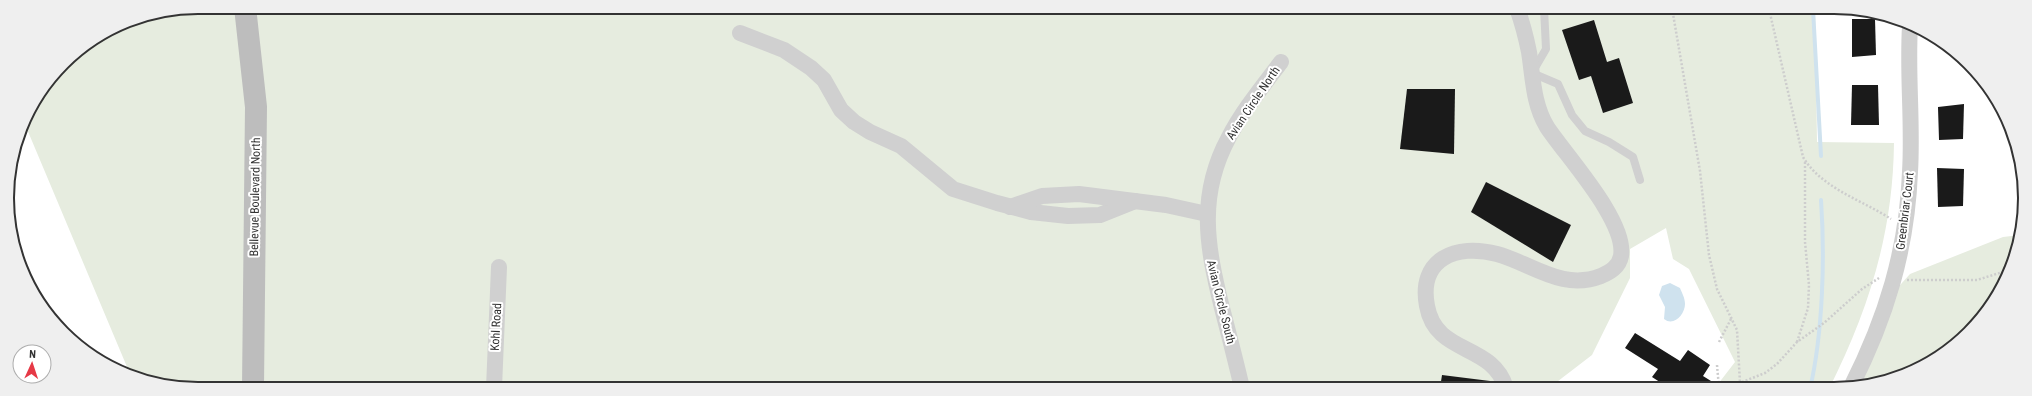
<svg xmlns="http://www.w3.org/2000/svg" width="2032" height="396" viewBox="0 0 2032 396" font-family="'Roboto Condensed',sans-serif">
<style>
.green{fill:#e6ecdf}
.water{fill:#cfe2ee}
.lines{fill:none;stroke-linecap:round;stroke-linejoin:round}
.stream{stroke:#cfe2ee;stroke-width:4}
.building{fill:#1a1a1a}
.path{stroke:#cdcdcd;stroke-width:2.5;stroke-dasharray:2 2;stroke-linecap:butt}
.lane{stroke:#d0d0d0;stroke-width:8}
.street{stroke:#d0d0d0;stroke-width:16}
.secondary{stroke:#bdbdbd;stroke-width:22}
.labels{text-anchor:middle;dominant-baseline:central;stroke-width:4;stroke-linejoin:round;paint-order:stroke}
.street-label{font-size:12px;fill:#333;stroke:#fff}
.rim{fill:none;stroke:#333;stroke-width:2}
</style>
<rect width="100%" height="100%" fill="#fff"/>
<!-- green -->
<g class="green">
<path d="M198,7l1617,2 2,133 77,1c-1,90 -25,166 -65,246l-114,-1 20,-26 -46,-93 -16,-10 -7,-31 -36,21v29l-38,77 -43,33 -1376,-1 -43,-13 -106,-252 39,-59 62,-42z"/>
<polygon points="2020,235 2005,283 1969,333 1907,374 1858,386 1893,293 1910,274 2003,237"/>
</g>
<!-- water -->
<path class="water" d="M1670,283l10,5c2,5 5,10 5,16 0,10 -11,23 -21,15l1,-12 -6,-12 3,-9z"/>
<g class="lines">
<!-- stream -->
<g class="stream">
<polyline points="1813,9 1821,156"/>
<path d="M1810,389c13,-57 15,-132 11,-189"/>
</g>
</g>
<!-- building -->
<g class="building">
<polygon points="1852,19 1875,19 1876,55 1852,57"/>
<polygon points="1594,20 1607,62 1619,58 1633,103 1603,113 1591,76 1579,80 1562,30"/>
<polygon points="1852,85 1878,85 1879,125 1851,125"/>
<polygon points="1407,89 1455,89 1454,154 1400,149"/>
<polygon points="1964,104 1963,139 1939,140 1938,107"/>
<polygon points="1937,168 1964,169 1963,206 1938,207"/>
<polygon points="1486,182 1571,225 1553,262 1471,212"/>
<polygon points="1635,333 1680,361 1688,350 1710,365 1703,376 1711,381 1706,388 1669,388 1652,377 1658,369 1625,348"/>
<polygon points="1442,375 1490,381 1490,388 1440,388"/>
</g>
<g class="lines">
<!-- path -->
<g class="path">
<polyline points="1672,8 1700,171 1709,255 1717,289 1737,330 1740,383"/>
<path d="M1769,9l34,148c18,31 59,43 88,62"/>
<polyline points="1907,280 1977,280 2009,270"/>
<polyline points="1719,342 1732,317"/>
<polyline points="1797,342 1808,308 1809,285 1805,242 1805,161"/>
<polyline points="1717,365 1719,388"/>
<polyline points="1727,388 1765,373 1777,364 1797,342 1824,323 1862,289 1879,278"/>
</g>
<!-- lane -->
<polyline class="lane" points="1544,8 1546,49 1532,73 1558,84 1572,115 1585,131 1609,142 1633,157 1640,180"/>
<!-- street -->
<g class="street">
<polyline points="740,33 784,50 811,68 824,80 841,110 854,122 870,132 901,146 953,189 997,203 1031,212 1068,216 1100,215 1135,201"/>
<polyline points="1010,207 1042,196 1079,194 1166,205 1207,214"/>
<path d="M1851,387c35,-69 56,-137 59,-215 3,-49 -3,-98 0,-146"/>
<polyline points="494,388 499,267"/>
<path d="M1242,388c-6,-26 -13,-53 -20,-80 -15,-61 -25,-112 7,-171 14,-27 34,-51 52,-75"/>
<path d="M1506,388c-14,-46 -70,-32 -79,-82 -9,-47 29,-63 70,-52 36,10 65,37 104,22 9,-4 18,-9 20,-20 6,-35 -55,-100 -74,-129 -14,-23 -14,-50 -18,-75 -3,-15 -7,-30 -12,-44"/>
</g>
<!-- secondary -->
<polyline class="secondary" points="245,7 256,107 253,387"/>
</g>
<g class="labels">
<!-- street labels -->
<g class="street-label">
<text transform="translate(1253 103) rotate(-56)">Avian Circle North</text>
<text transform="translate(255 197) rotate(-89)">Bellevue Boulevard North</text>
<text transform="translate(1905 211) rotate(-83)">Greenbriar Court</text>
<text transform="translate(1221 302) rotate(76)">Avian Circle South</text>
<text transform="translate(496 327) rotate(-87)">Kohl Road</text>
</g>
</g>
<!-- crop -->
<path d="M0 0H2032V396H0ZM198 14H1834A184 184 0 0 1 2018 198V198A184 184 0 0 1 1834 382H198A184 184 0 0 1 14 198V198A184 184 0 0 1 198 14Z" fill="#efefef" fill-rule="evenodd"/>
<path class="rim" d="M198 14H1834A184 184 0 0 1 2018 198V198A184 184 0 0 1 1834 382H198A184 184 0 0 1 14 198V198A184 184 0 0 1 198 14Z"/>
<!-- north arrow -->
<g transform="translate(32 364) rotate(3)"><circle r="19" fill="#ffffff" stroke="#adadad"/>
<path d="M0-3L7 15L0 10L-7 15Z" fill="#e63946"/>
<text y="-6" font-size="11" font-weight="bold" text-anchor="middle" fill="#333333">N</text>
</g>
</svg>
